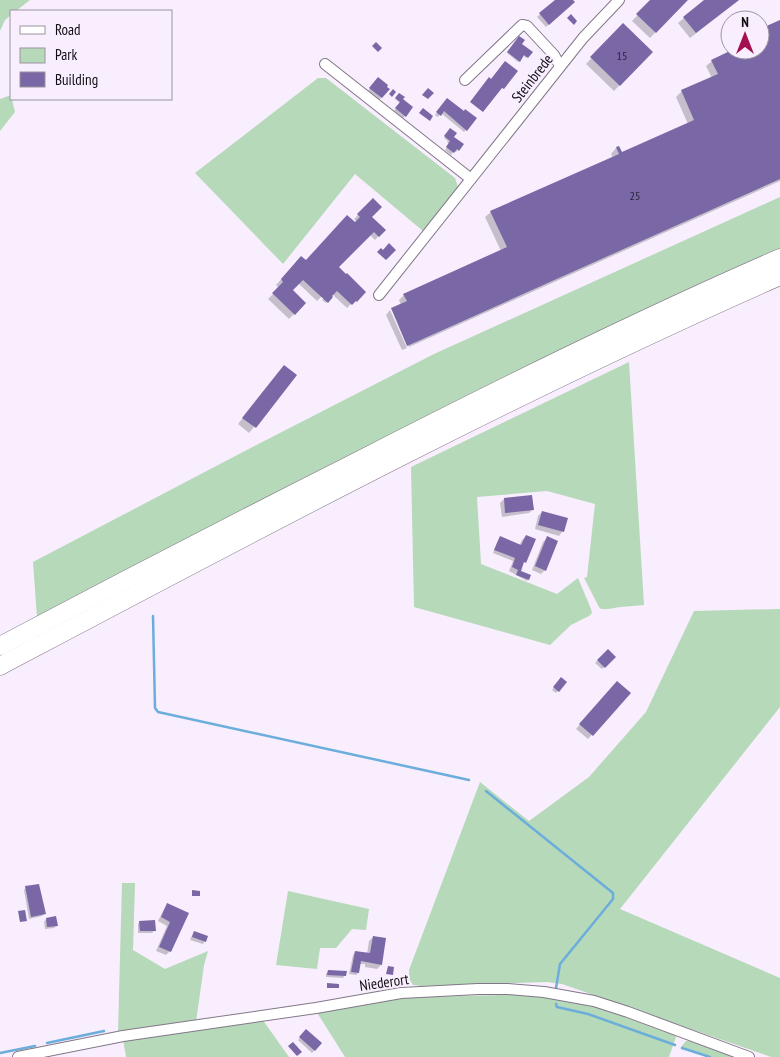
<svg xmlns="http://www.w3.org/2000/svg" width="780" height="1057" viewBox="0 0 780 1057" font-family="'PT Sans Narrow',sans-serif">
<style>
.green{fill:#b5d9b9}
.shadow{fill:#0003}
.lines{fill:none;stroke-linecap:round;stroke-linejoin:round}
.stream{stroke:#6caddc;stroke-width:2.5}
.building{fill:#7a67a5}
.street-casing{stroke:#827788;stroke-width:12}
.highway-casing{stroke:#827788;stroke-width:19}
.street{stroke:#fff;stroke-width:10}
.highway{stroke:#fff;stroke-width:18}
.labels{text-anchor:middle;dominant-baseline:central;stroke-width:4;stroke-linejoin:round;paint-order:stroke}
.number-label{font-size:12px;fill:#2b2438}
.street-label{font-size:15px;fill:#110d13;stroke:#f8eefd}
</style>
<rect width="100%" height="100%" fill="#f8eefd"/>
<!-- green -->
<g class="green">
<polygon points="0,0 30,0 16,11 11,11 11,15 5,20 0,31"/>
<polygon points="318,78 326,78 455,178 458,187 423,231 355,174 283,264 195,173"/>
<polygon points="11,95 15,112 0,131 0,99"/>
<polygon points="780,197 780,250 454,404 228,517 37,617 33,562 241,453 434,354"/>
<polygon points="629,362 644,605 620,607 608,609 601,609 599,607 584,578 587,577 595,504 547,491 477,497 481,564 557,594 578,578 591,609 592,613 589,616 571,625 550,645 414,607 411,467"/>
<polygon points="780,609 780,707 620,909 780,978 780,1057 771,1057 562,984 547,982 422,986 413,985 409,978 409,970 480,782 529,821 589,777 646,712 694,611"/>
<polygon points="122,883 135,883 133,950 165,969 208,951 204,965 196,1022 118,1033"/>
<polygon points="288,891 369,909 366,930 352,929 336,948 320,948 317,969 276,965"/>
<polygon points="543,994 583,1001 671,1032 676,1037 669,1057 345,1057 316,1011 382,998"/>
<polygon points="262,1019 289,1057 126,1057 123,1039"/>
<polygon points="694,1040 743,1057 707,1057 681,1047 686,1041"/>
</g>
<!-- shadow -->
<g class="shadow">
<polygon points="556,0 571,0 570,6 546,27 537,17"/>
<polygon points="652,0 686,0 650,38 632,21"/>
<polygon points="706,0 739,0 690,38 678,23"/>
<polygon points="780,21 780,181 409,347 393,310 391,310 401,305 399,300 404,295 501,251 485,217 491,212 613,158 611,154 616,148 619,147 621,154 688,124 676,97 682,91 712,78 706,66 712,61 735,50 760,50 760,30"/>
<polygon points="623,25 651,52 614,91 586,64"/>
<polygon points="519,37 521,44 531,52 526,58 523,55 518,62 507,53"/>
<polygon points="376,81 386,87 381,98 379,100 368,91"/>
<polygon points="399,94 405,116 403,118 394,111 400,103 395,99"/>
<polygon points="445,102 466,130 464,132 441,113 438,117 435,115"/>
<polygon points="450,130 452,137 462,145 456,152 454,151 451,155 445,150 449,144 447,142 448,141 444,138"/>
<polygon points="373,200 370,217 384,230 375,240 370,235 338,267 351,304 347,308 332,294 331,297 326,303 322,300 326,296 324,294 317,301 298,283 292,290 305,303 289,319 268,299 279,288 276,285 296,263 306,261 355,224 357,222 354,219"/>
<polygon points="390,310 407,348 402,350 386,315"/>
<polygon points="279,372 296,376 249,433 238,424"/>
<polygon points="504,499 533,509 529,513 502,517 500,503"/>
<polygon points="542,512 566,519 562,532 559,536 535,529 538,516"/>
<polygon points="526,536 519,572 529,576 527,581 509,571 513,561 493,553 498,540 500,538 519,546 522,540"/>
<polygon points="547,538 545,570 541,574 532,570 543,542"/>
<polygon points="608,650 614,657 602,669 595,663"/>
<polygon points="561,679 565,683 556,693 552,690"/>
<polygon points="613,687 629,693 588,739 576,729"/>
<polygon points="26,887 44,914 42,916 29,919 24,890"/>
<polygon points="168,905 187,913 170,951 166,955 156,951 167,926 158,921 164,909"/>
<polygon points="46,919 57,925 54,928 45,929 44,922"/>
<polygon points="140,922 154,931 152,933 138,933 138,924"/>
<polygon points="194,932 205,941 203,944 190,940 192,935"/>
<polygon points="373,937 381,965 377,969 365,967 365,964 360,964 358,973 356,975 349,974 353,955 355,952 367,954 369,941"/>
<polygon points="328,971 345,975 343,978 326,977 326,974"/>
<polygon points="306,1030 320,1043 312,1053 298,1040"/>
</g>
<g class="lines">
<!-- stream -->
<g class="stream">
<polyline points="153,616 155,708 158,712 469,780"/>
<polyline points="486,791 613,893 613,899 560,964 556,988"/>
<polyline points="556,1004 557,1007 588,1014 675,1045"/>
<polyline points="47,1043 104,1031"/>
<polyline points="682,1048 710,1057"/>
<polyline points="0,1053 35,1046"/>
</g>
</g>
<!-- building -->
<g class="building">
<polygon points="555,0 573,0 575,2 549,25 539,13"/>
<polygon points="650,0 688,0 656,33 636,14"/>
<polygon points="704,0 739,0 696,33 683,17"/>
<polygon points="571,14 577,21 574,25 567,18"/>
<polygon points="780,20 780,179 407,346 391,308 407,301 403,294 507,247 490,211 619,154 616,147 619,146 622,152 694,120 681,90 718,74 711,60 732,50 760,50 760,29"/>
<polygon points="623,23 653,52 620,86 590,57"/>
<polygon points="519,36 525,40 522,44 533,52 528,58 524,55 520,62 507,52"/>
<polygon points="376,42 382,48 378,52 372,46"/>
<polygon points="505,61 518,71 504,89 502,88 483,112 470,102 489,77 491,79"/>
<polygon points="378,77 388,85 387,87 390,89 382,98 369,88"/>
<polygon points="428,88 434,93 428,99 422,95"/>
<polygon points="393,89 396,92 392,97 389,94"/>
<polygon points="399,93 405,97 403,99 413,107 406,117 395,108 400,102 395,98"/>
<polygon points="447,98 464,111 465,109 477,118 467,131 444,111 441,116 436,112"/>
<polygon points="423,108 433,116 430,121 419,113"/>
<polygon points="450,128 457,133 454,137 464,144 459,151 457,149 454,153 446,147 450,141 444,136"/>
<polygon points="373,198 382,207 372,217 386,230 379,237 374,232 339,267 346,274 347,273 366,292 357,302 356,301 352,305 337,291 332,296 333,297 328,303 303,280 293,290 306,303 295,315 272,293 283,282 281,279 301,256 306,260 347,215 355,222 360,217 357,214"/>
<polygon points="389,243 396,250 386,260 377,252 381,248 383,250"/>
<polygon points="284,365 297,375 256,428 242,418"/>
<polygon points="532,495 534,510 505,513 504,498"/>
<polygon points="542,511 568,518 564,532 538,525"/>
<polygon points="526,535 536,539 526,563 524,562 521,571 531,575 529,580 516,575 518,570 512,567 515,558 494,550 500,536 521,545"/>
<polygon points="547,536 558,541 546,571 535,566"/>
<polygon points="608,649 616,657 605,668 597,660"/>
<polygon points="561,677 567,682 559,692 553,687"/>
<polygon points="617,681 631,693 593,736 579,724"/>
<polygon points="39,884 46,914 31,917 25,886"/>
<polygon points="192,890 200,891 200,896 192,896"/>
<polygon points="167,903 189,913 171,952 159,947 170,922 161,917"/>
<polygon points="25,910 27,921 20,922 18,911"/>
<polygon points="56,916 58,926 47,927 46,918"/>
<polygon points="155,920 156,931 140,931 139,921"/>
<polygon points="194,931 208,936 206,942 192,937"/>
<polygon points="373,936 386,938 382,965 361,961 359,973 351,972 355,951 370,953"/>
<polygon points="388,966 394,967 393,975 386,974"/>
<polygon points="328,970 347,971 346,976 327,975"/>
<polygon points="327,983 339,984 339,988 327,988"/>
<polygon points="306,1029 322,1043 315,1051 299,1037"/>
<polygon points="293,1042 302,1052 297,1056 288,1046"/>
</g>
<g class="lines">
<!-- street casing -->
<g class="street-casing">
<g id="street">
<polyline points="325,64 471,179"/>
<polyline points="465,80 522,25 527,26 554,55 560,66"/>
<polyline points="379,295 583,38 619,0"/>
<polyline points="18,1057 123,1036 316,1008 401,993 478,989 507,989 544,992 594,1001 628,1012 749,1057"/>
</g>
</g>
<!-- highway casing -->
<g class="highway-casing">
<g id="highway">
<path d="M0,646c117,-62 235,-123 354,-183 140,-72 281,-142 426,-205"/>
<path d="M0,666c257,-136 514,-273 780,-390"/>
</g>
</g>
<!-- street -->
<use href="#street" class="street"/>
<!-- highway -->
<use href="#highway" class="highway"/>
</g>
<g class="labels">
<!-- number labels -->
<g class="number-label">
<text x="622" y="55">15</text>
<text x="635" y="195">25</text>
</g>
<!-- street labels -->
<g class="street-label">
<text transform="translate(532 78) rotate(-52)">Steinbrede</text>
<text transform="translate(384 982) rotate(-8)">Niederort</text>
</g>
</g>
<!-- legend -->
<rect x="10" y="10" width="162" height="90" fill="#f8eefd" stroke="#9c949f"/>
<rect x="20" y="26" width="25" height="8" fill="#ffffff" stroke="#9c949f"/>
<text x="55" y="35" font-size="15" fill="#110d13">Road</text>
<rect x="20" y="48" width="25" height="15" fill="#b5d9b9" stroke="#9c949f"/>
<text x="55" y="60" font-size="15" fill="#110d13">Park</text>
<rect x="20" y="72" width="25" height="15" fill="#7a67a5" stroke="#9c949f"/>
<text x="55" y="85" font-size="15" fill="#110d13">Building</text>
<!-- north arrow -->
<g transform="translate(745 35)"><circle r="24" fill="#f8eefd" stroke="#9c949f"/>
<path d="M0-4L9 19L0 12L-9 19Z" fill="#a31050"/>
<text y="-8" font-size="14" font-weight="bold" text-anchor="middle" fill="#110d13">N</text>
</g>
</svg>
